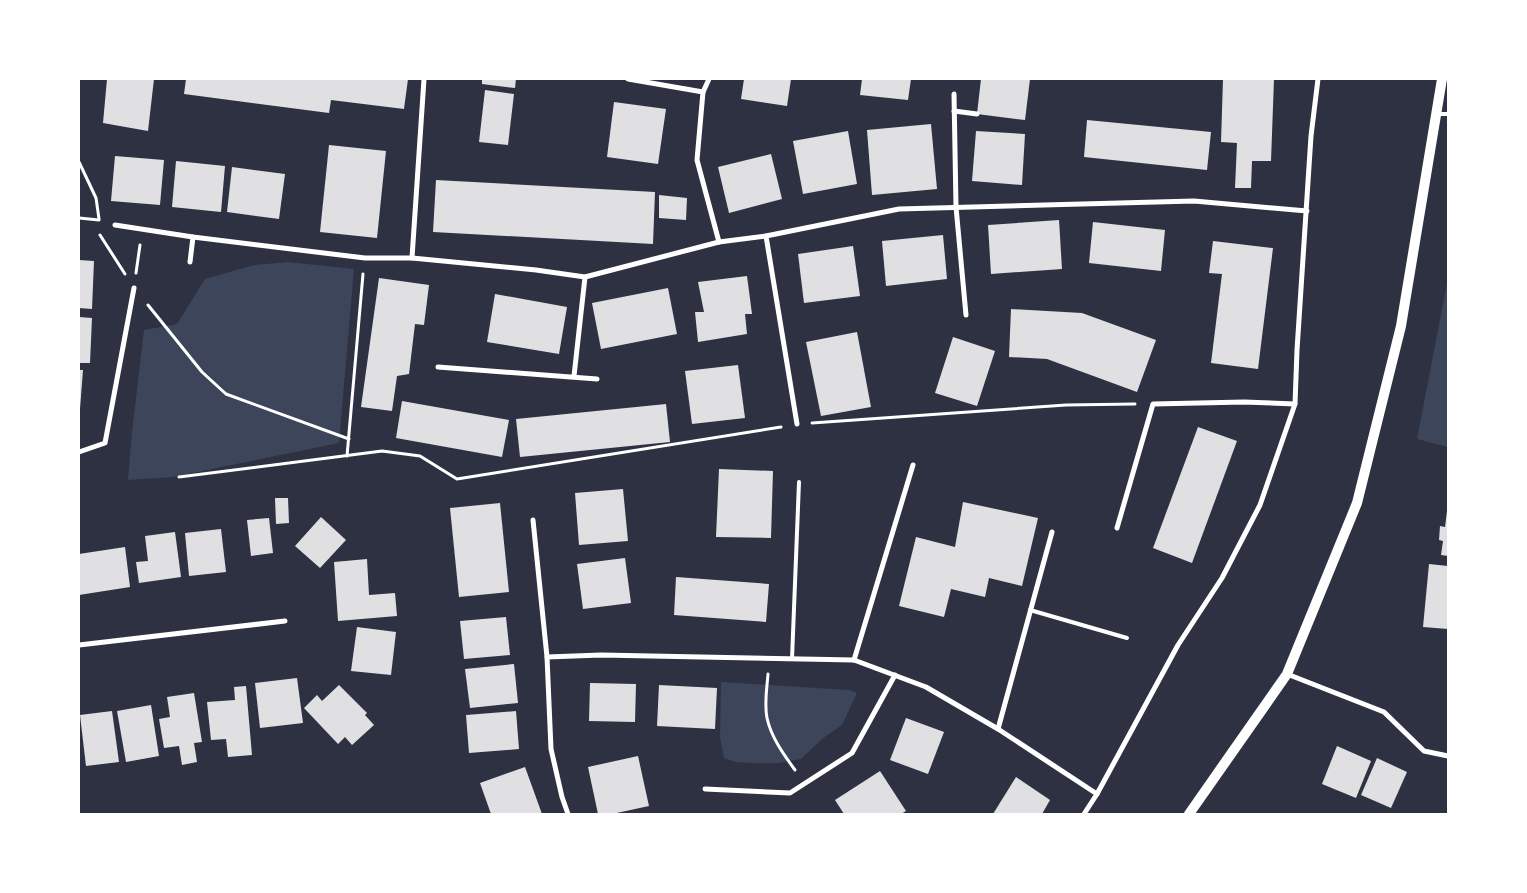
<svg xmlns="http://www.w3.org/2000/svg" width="1527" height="893" viewBox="0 0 1527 893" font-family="'Source Sans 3',sans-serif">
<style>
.green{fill:#3c4559}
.building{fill:#e0e0e3}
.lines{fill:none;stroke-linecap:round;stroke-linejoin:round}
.path{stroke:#fff;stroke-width:3}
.service{stroke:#fff;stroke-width:4}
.minor{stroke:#fff;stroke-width:5}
.secondary{stroke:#fff;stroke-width:10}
</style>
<rect width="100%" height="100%" fill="#2d3142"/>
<!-- green -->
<g class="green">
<polygon points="288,262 354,269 339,443 173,477 128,480 132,432 144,330 177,324 205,279 254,265"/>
<polygon points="1448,278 1448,447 1417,439"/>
<polygon points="721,682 849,690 857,693 842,725 822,739 801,759 779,763 753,763 735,762 724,758 720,737"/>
</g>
<!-- building -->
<g class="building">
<polygon points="107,79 154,79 148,131 103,123"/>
<polygon points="186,79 408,79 404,109 331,100 329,113 184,94"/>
<polygon points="482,79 516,79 515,88 482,84"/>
<polygon points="744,79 791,79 787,106 741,99"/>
<polygon points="862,79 911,79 908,100 860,95"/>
<polygon points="981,79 1030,79 1025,120 977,114"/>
<polygon points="1223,79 1274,79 1271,161 1252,161 1251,188 1235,188 1237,143 1221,142"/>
<polygon points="485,90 514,94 508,145 479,142"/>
<polygon points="614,102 666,109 658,164 607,157"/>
<polygon points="1087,120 1211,132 1207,170 1084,157"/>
<polygon points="931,124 937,189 872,195 867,130"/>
<polygon points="848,131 857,184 803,194 793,141"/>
<polygon points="976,131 1025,134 1022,185 972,181"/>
<polygon points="329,145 386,151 377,238 320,232"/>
<polygon points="771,154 782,199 729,213 718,167"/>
<polygon points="115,156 164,160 160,205 111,201"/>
<polygon points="176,161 225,166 221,212 172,207"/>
<polygon points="232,167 285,174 279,219 227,212"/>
<polygon points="436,180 655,192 653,244 433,232"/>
<polygon points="659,195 687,198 686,220 659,218"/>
<polygon points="1059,220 1062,269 991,274 988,225"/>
<polygon points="1093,222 1165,230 1161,271 1089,263"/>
<polygon points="943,235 947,279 886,286 882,241"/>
<polygon points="1213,241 1273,248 1258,369 1211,363 1222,274 1209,273"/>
<polygon points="853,246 860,296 804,303 798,254"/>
<polygon points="79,260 94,261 92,309 79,308"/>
<polygon points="747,276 752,314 745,314 747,334 698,342 695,312 704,312 698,282"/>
<polygon points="379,278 429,285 424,325 415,324 409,374 397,376 392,411 361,407"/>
<polygon points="668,288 677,334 601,349 592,303"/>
<polygon points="495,294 567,307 559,354 487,342"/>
<polygon points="1011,309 1082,313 1156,340 1137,392 1047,359 1009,357"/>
<polygon points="79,317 92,318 90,363 79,363"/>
<polygon points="857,332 871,407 821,416 806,342"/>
<polygon points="953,337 995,351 977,406 935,393"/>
<polygon points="738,365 745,418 692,424 685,371"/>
<polygon points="79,370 83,370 80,409 79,409"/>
<polygon points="402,401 509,420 502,457 396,438"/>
<polygon points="666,404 670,442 520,457 516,419"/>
<polygon points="1198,427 1237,441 1192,563 1153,548"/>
<polygon points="719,469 773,471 771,538 716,537"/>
<polygon points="623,489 628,541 579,545 575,493"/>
<polygon points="275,498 288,498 289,523 276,524"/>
<polygon points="963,502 1038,518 1022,586 989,578 985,597 951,589 944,617 899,606 916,537 955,547"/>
<polygon points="500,503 509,592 459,597 450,508"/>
<polygon points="1447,511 1448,511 1448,556 1441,555 1443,541 1439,540 1440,526 1445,527"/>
<polygon points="321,517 346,540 320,568 295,546"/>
<polygon points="269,518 273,553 251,556 247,520"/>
<polygon points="221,529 226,572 189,576 185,533"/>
<polygon points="175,532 181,577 139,583 136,562 148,561 145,536"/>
<polygon points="125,547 130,587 79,595 79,554"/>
<polygon points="625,558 631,603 583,609 577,564"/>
<polygon points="367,559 369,595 395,593 397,616 338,621 334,562"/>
<polygon points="1429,564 1448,566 1448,629 1423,627"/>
<polygon points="676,577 769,584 766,622 674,615"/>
<polygon points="506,617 510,655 464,659 460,621"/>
<polygon points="357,627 396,632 391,675 351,671"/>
<polygon points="514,664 518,703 470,708 465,669"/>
<polygon points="297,678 303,723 260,728 255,683"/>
<polygon points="590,683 636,684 635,722 589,721"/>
<polygon points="339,685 367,713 365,715 374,725 352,745 345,737 338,744 304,708 317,695 322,701"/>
<polygon points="659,685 717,688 715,729 657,726"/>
<polygon points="246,686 252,755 228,757 226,739 211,740 207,702 235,700 234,687"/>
<polygon points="194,693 202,742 194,743 197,762 182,765 179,746 164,748 159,719 170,717 167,697"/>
<polygon points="151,705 159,756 126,762 117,711"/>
<polygon points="112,711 119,762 86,766 80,715"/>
<polygon points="516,711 519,749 469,753 466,715"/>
<polygon points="906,718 944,732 928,774 890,760"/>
<polygon points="1337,746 1371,761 1356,798 1322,784"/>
<polygon points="638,756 649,806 612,814 598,814 588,767"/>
<polygon points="1377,758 1407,772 1391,808 1361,795"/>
<polygon points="525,767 542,814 491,814 480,783"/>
<polygon points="880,771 906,811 901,814 844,814 835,800"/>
<polygon points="1016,777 1050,800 1042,814 993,814"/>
</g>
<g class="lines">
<!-- path -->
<g class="path">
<polyline points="79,162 96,198 99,219"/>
<polyline points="79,218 99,220"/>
<polyline points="100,235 125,274"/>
<polyline points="136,273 140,245"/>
<polyline points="148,305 202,372 226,394 349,439"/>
<polyline points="812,423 1066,405 1135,404"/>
<polyline points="347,456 363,274"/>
<polyline points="179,477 382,451 420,456 457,479 781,427"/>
<path d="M768,674c-1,14 -4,29 -1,44 4,19 17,37 28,52"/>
</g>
<!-- service -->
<g class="service">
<polyline points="1438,114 1448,114"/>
<polyline points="1030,610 1127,638"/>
<polyline points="792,659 799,482"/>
</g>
<!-- minor -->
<g class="minor">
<polyline points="628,79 703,92"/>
<polyline points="709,79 703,92 697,160 719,242"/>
<polyline points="954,94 956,207 966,315"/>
<polyline points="954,111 977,114"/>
<polyline points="115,225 193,237 365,258 412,258 536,270 585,277 719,242 766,236 899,209 1194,201 1307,211"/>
<polyline points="766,236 797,424"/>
<polyline points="412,258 424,79"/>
<polyline points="190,262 193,237"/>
<polyline points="438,367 597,379"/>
<polyline points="574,376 585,277"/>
<polyline points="79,452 105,443 134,288"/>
<polyline points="533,520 547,657 601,655 854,660 926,687 998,729 1097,794"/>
<polyline points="1117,528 1153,404 1244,402 1295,404"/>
<polyline points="79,645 285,621"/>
<polyline points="547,657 551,749 562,797 568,814"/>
<polyline points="854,660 913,465"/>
<polyline points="1287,674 1384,712 1424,751 1448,756"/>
<polyline points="998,729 1052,532"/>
<polyline points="705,789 790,793 852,753 895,675"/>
<polyline points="1084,814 1097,794 1178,645 1222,578 1260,505 1295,404 1297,350 1311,136 1318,79"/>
</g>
<!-- secondary -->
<polyline class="secondary" points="1189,814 1287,674 1357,503 1401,326 1442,79"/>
</g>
<!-- border -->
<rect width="1527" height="893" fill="none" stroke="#ffffff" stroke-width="160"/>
</svg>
